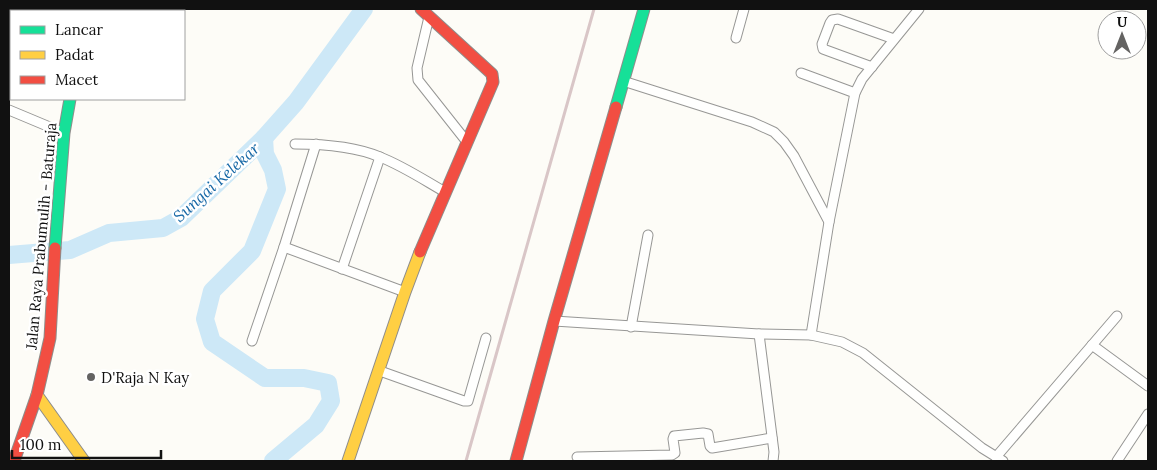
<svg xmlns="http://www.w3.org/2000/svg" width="1157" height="470" viewBox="0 0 1157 470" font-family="Lora,serif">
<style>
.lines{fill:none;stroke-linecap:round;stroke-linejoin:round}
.river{stroke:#cde8f7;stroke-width:18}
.street-casing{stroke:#979795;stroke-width:11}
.fast-casing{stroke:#8e8d8b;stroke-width:13}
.slow-casing{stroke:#8e8d8b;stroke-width:13}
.jam-casing{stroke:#8e8d8b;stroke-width:13}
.street{stroke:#fffffe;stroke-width:9}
.fast{stroke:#16e098;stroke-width:11}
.slow{stroke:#ffcf43;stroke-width:11}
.jam{stroke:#f24e42;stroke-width:11}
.rail{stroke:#d9c6c7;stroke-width:3}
.poi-dot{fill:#646362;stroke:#fff;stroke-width:2}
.labels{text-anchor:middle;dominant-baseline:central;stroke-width:5;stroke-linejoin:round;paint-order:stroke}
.street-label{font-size:15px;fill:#111;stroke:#fff}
.poi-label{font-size:15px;fill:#111;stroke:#fff;text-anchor:start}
.water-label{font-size:16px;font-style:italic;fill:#1768a6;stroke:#fff}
</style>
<rect width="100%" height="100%" fill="#fdfcf7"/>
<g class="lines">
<!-- river -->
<g class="river">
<polyline points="264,138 265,154 273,170 277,189 252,251 212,291 205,319 212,342 265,378 304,378 328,383 331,401 316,425 273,461"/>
<polyline points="9,255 70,250 109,233 163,228 181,218 264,138 296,102 364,9"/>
</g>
<!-- street casing -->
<g class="street-casing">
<g id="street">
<polyline points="103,11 103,9"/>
<polyline points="429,17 417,68 418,80 467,142"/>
<polyline points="736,38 744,9"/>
<polyline points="872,67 823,49 822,44 830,23 832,20 838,19 894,39"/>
<polyline points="801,73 855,93"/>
<polyline points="623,81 752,122 774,132 784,142 794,156 829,222"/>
<polyline points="9,110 64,133"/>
<path d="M295,144c27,0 59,2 85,13 23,9 44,23 65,35"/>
<polyline points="284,247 405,292"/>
<polyline points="342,269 380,157"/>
<polyline points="554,321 759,334 811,335 842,342 863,353 982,448 1003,461"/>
<polyline points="631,327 648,235"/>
<polyline points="759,334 774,452 773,461"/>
<polyline points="811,335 829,222 855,93 862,79 919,9"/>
<polyline points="252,341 284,247 316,144"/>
<polyline points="1092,345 1148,386"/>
<polyline points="380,371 464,401 468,401 486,338"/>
<polyline points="577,457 672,455 675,453 673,439 674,436 703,433 708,434 710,446 712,448 772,438"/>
<polyline points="996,457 1117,316"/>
<polyline points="1117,461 1148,414"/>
</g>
</g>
<!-- fast casing -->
<g class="fast-casing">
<g id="fast">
<polyline points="616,107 644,9"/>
<polyline points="55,248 64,133 70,99"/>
</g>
</g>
<!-- slow casing -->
<g class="slow-casing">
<g id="slow">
<polyline points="51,9 52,11"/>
<polyline points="37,395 84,461"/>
<polyline points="348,461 405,292 420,252"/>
</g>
</g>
<!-- jam casing -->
<g class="jam-casing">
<g id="jam">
<polyline points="420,252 493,82 492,74 421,9"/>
<polyline points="14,461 37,395 50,338 55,248"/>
<polyline points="516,461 554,321 616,107"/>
</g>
</g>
<!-- street -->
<use href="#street" class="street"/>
<!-- fast -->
<use href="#fast" class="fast"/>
<!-- slow -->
<use href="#slow" class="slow"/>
<!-- jam -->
<use href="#jam" class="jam"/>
<!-- rail -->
<polyline class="rail" points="466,461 594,9"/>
</g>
<!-- markers -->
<circle class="poi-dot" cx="91" cy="377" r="5"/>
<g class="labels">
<!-- street labels -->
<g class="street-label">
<text transform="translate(41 236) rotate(-85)">Jalan Raya Prabumulih - Baturaja</text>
</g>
<!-- poi labels -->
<g class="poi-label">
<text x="101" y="377">D'Raja N Kay</text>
</g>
<!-- water labels -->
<g class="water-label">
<text transform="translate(216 182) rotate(-42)">Sungai Kelekar</text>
</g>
</g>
<!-- border -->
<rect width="1157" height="470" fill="none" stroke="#111111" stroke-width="20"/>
<!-- legend -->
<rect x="10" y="10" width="175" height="90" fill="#ffffff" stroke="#a0a0a0"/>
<rect x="20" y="26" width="25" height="8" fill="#16e098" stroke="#a0a0a0"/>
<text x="55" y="35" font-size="15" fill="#111111">Lancar</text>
<rect x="20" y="51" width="25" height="8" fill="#ffcf43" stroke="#a0a0a0"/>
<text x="55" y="60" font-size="15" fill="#111111">Padat</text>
<rect x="20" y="76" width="25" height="8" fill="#f24e42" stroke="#a0a0a0"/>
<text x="55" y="85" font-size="15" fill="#111111">Macet</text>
<!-- north arrow -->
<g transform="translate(1122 35)"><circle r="24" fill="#ffffff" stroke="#a0a0a0"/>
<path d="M0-4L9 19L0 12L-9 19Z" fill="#646362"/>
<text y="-8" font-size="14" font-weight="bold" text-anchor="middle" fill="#111111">U</text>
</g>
<!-- scale -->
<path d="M12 450v8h149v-8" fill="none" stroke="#111111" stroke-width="2.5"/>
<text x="20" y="450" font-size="15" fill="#111111" stroke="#ffffff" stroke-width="4" paint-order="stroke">100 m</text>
</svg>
